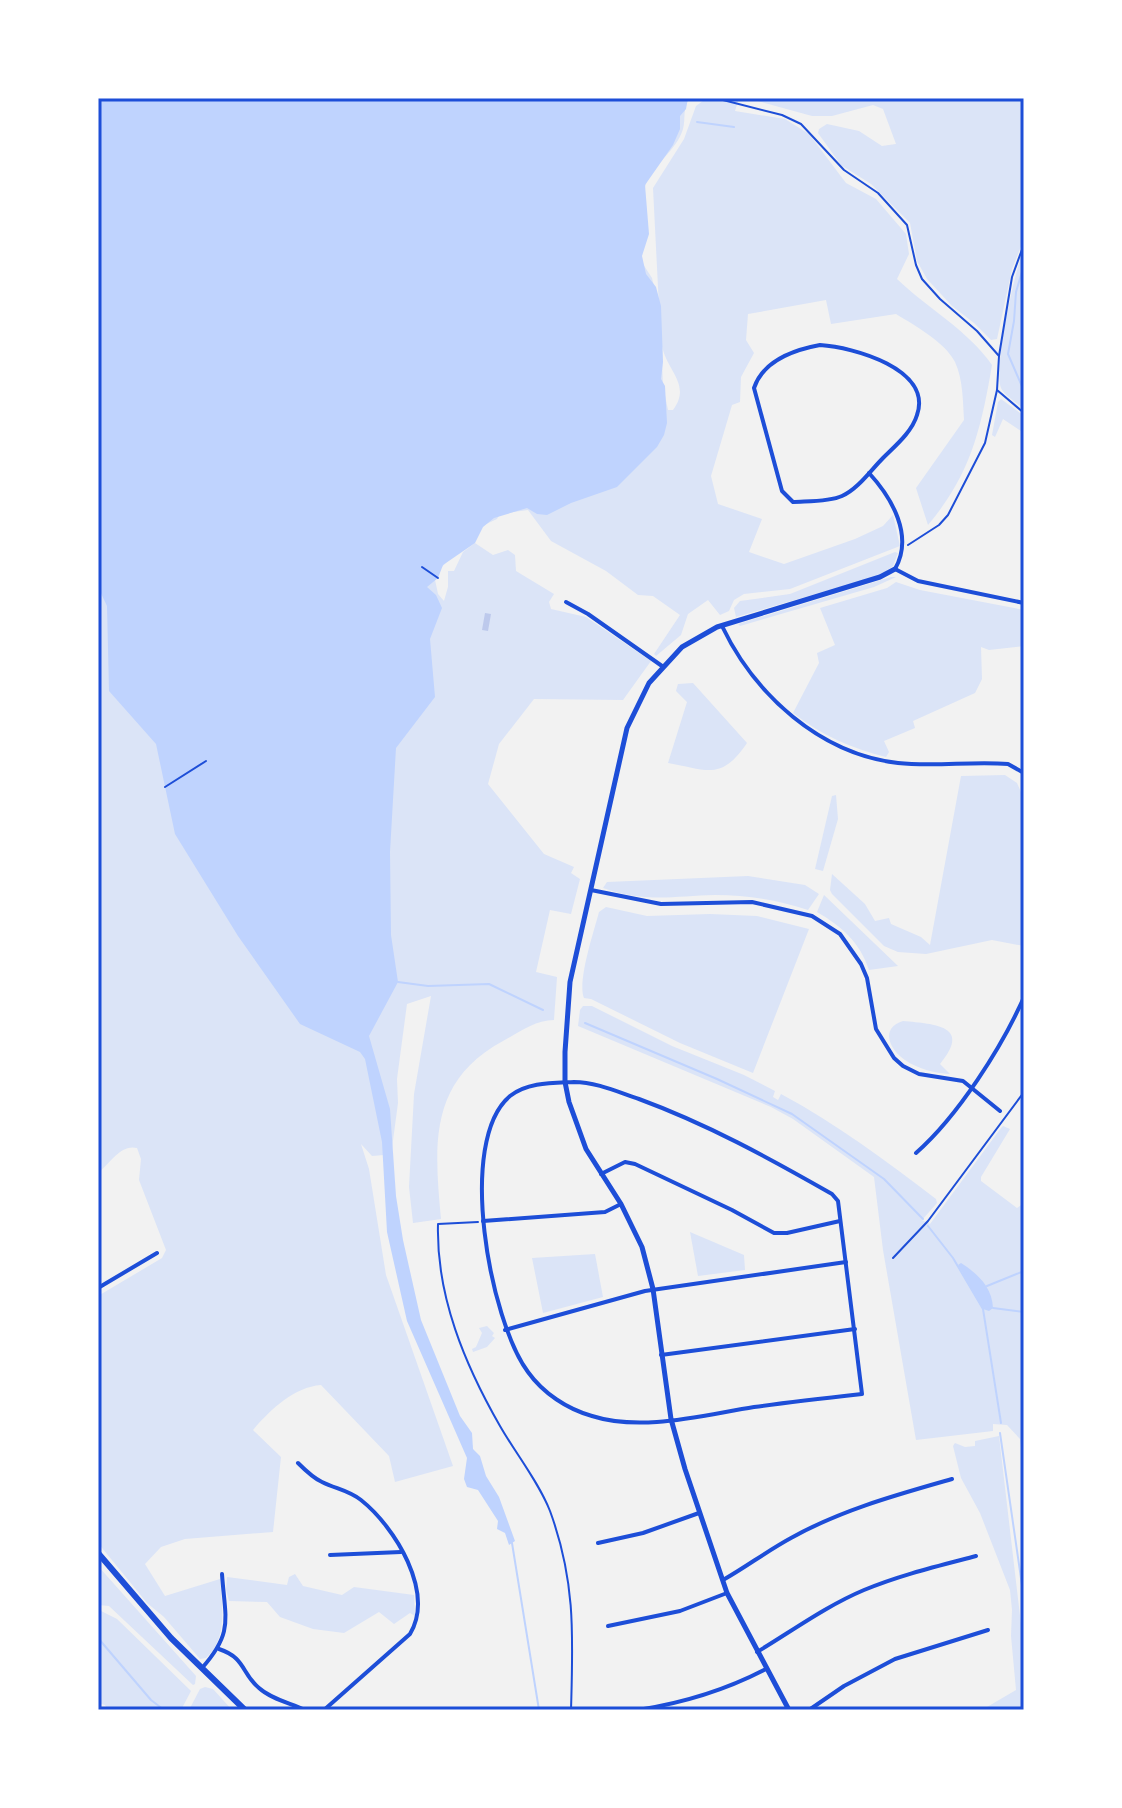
<svg xmlns="http://www.w3.org/2000/svg" width="1122" height="1808" viewBox="0 0 1122 1808" font-family="'Archivo Narrow',sans-serif">
<style>
.green{fill:#dbe4f7;fill-rule:evenodd}
.water{fill:#bfd3fe}
.lines{fill:none;stroke-linecap:round;stroke-linejoin:round}
.stream{stroke:#bfd3fe;stroke-width:2}
.building{fill:#bdc9ec}
.path{stroke:#1d4ed8;stroke-width:2}
.minor{stroke:#1d4ed8;stroke-width:4}
.tertiary{stroke:#1d4ed8;stroke-width:5}
.trunk{stroke:#1d4ed8;stroke-width:6}
.neatline{fill:none;stroke:#1d4ed8;stroke-width:3}
</style>
<rect width="100%" height="100%" fill="#f2f2f2"/>
<!-- green -->
<g class="green">
<path d="M98,98h592c-8,10 -4,20 -7,31 -7,23 -31,35 -38,58 -7,19 -4,45 -6,64l2,10 11,17 7,29 -6,-119 31,-49 12,-33 11,-8h32l-4,13 50,8 24,15 37,49 30,16 30,35 3,20 -12,25c30,29 71,51 95,86 -11,64 -21,109 -64,160l-12,-37 48,-68c-1,-18 -1,-41 -9,-58 -10,-20 -41,-37 -59,-48l-65,10 -5,-24 -78,14 -2,26 8,13 -13,24 -1,25 -8,3 -21,71 7,28 44,15 -13,33 35,12 71,-25 28,-13 10,-11 7,31 -110,43 -46,5 -10,6 -5,11 -9,4 -12,-15 -20,14 -7,21 -25,21 -2,-2 26,-39 -27,-19 -15,-1 -32,-24 -55,-30 -23,-31 -28,4 -3,5 -15,7 -48,49 4,19 6,7 4,-14v-16h6l9,-19 12,-9 18,12 15,-5 7,5 1,16 38,23 -5,8 2,7 35,8 65,44 -28,39 -89,-1 -35,45 -11,40 56,70 30,13 -3,6 9,6 -9,35 -21,-4 -14,62 21,5 -3,43c-19,0 -34,12 -51,21 -74,40 -69,103 -62,178l-28,4 -4,-36 5,-93 17,-98 -24,8 -10,75 1,24 -6,45 -8,7 -12,1 -11,-12 8,25 17,106 67,191 -58,16 -6,-26 -68,-71c-27,2 -51,25 -68,45l28,27 -8,75 -88,7 -24,8 -16,17 20,32 55,-17c2,26 8,60 -14,79l-6,1 -36,-42 -17,-14 -49,-60v-247l64,-38 4,-8 -27,-70 2,-21 -4,-11c-17,-4 -27,16 -39,25zM660,310c1,13 -1,28 3,40 6,22 28,36 10,60h-5l-5,-24z"/>
<polygon points="747,98 1024,98 1024,239 1012,269 997,339 991,340 974,323 952,306 927,279 917,261 910,223 871,184 841,165 818,133 819,129 827,124 859,131 882,146 896,144 883,109 873,105 832,116 812,116"/>
<path d="M1024,249v160c-7,-6 -19,-13 -23,-21 -8,-19 14,-119 23,-139z"/>
<polygon points="1001,399 1024,416 1024,433 1003,419 995,437 992,435 998,402"/>
<polygon points="895,552 898,553 893,566 881,575 736,617 734,608 740,601 790,594"/>
<polygon points="891,577 896,577 874,587 740,626 738,624"/>
<path d="M896,582l24,8 104,20v36l-35,4 -8,-3 1,32 -7,14 -62,28 2,7 -31,13 5,11 -3,5c-35,-9 -65,-22 -93,-44l26,-50 -2,-10 18,-8 -15,-37 67,-20z"/>
<path d="M693,683l54,60c-26,38 -39,27 -79,20l19,-61 -11,-11 2,-7z"/>
<polygon points="1005,775 1017,783 1024,799 1024,946 992,940 926,954 898,952 884,946 832,894 830,890 832,874 865,904 875,921 889,918 891,924 921,937 930,945 961,776"/>
<polygon points="836,795 838,819 823,871 815,869 832,796"/>
<path d="M748,876l57,9 14,9 -11,16c-30,-10 -61,-15 -93,-15 -41,1 -71,8 -112,-7l4,-6z"/>
<path d="M824,895l74,71 -29,4c-9,-28 -28,-44 -52,-58z"/>
<path d="M606,907l41,9 63,-2 47,2 52,13 -56,144 -73,-30 -89,-44 -7,-1c-7,-16 10,-67 15,-86z"/>
<path d="M583,1006h9l80,40 72,29 31,16 -2,6 5,3 3,-6c56,30 105,67 155,105l1,4 -15,17 8,4 71,-96 2,-2 7,3 -29,48v4l36,27 7,-5v271l-4,-35 -13,-14 -14,-1v7l-77,9 -33,-190 -9,-73 -81,-58 -22,-12 -193,-81 2,-16z"/>
<path d="M903,1021c33,3 69,5 37,43l10,10c-16,-1 -32,-5 -45,-14 -16,-11 -25,-32 -2,-39z"/>
<polygon points="690,1232 744,1255 745,1270 698,1276"/>
<polygon points="595,1254 603,1297 543,1313 532,1258"/>
<polygon points="487,1326 494,1333 492,1336 495,1338 487,1347 473,1352 472,1349 476,1347 482,1333 479,1328"/>
<polygon points="999,1436 1024,1650 1024,1710 993,1710 987,1707 1016,1690 1011,1636 1012,1610 1010,1590 980,1513 961,1478 953,1446 955,1443 965,1447 975,1446 975,1441"/>
<polygon points="98,1566 196,1676 195,1684 193,1685 109,1606 98,1605"/>
<polygon points="295,1574 303,1586 342,1595 354,1587 414,1595 415,1616 410,1613 394,1624 379,1612 344,1633 313,1629 280,1617 267,1602 229,1601 226,1589 227,1577 287,1585 289,1577"/>
<polygon points="101,1611 117,1619 191,1691 181,1710 108,1710 105,1705 98,1703 98,1613"/>
<polygon points="205,1687 213,1689 232,1710 189,1710 200,1689"/>
</g>
<!-- water -->
<g class="water">
<polygon points="98,98 688,98 686,109 680,116 680,129 673,145 645,185 649,234 642,256 646,274 656,287 661,306 663,362 661,379 665,386 667,423 664,435 657,447 617,487 571,503 547,515 537,514 527,508 494,518 483,527 475,543 443,565 438,578 427,587 436,595 442,608 430,639 435,697 396,748 390,852 391,935 398,982 369,1036 390,1109 396,1196 403,1240 421,1320 460,1416 472,1433 473,1449 480,1456 486,1476 499,1497 515,1541 509,1545 505,1533 497,1529 498,1521 478,1490 467,1487 464,1479 467,1458 407,1321 387,1232 382,1142 365,1059 360,1052 300,1024 238,936 175,834 156,744 109,691 107,606 98,587"/>
<path d="M961,1263c17,11 31,24 32,45l-4,3 -6,-2 -25,-44z"/>
</g>
<g class="lines">
<!-- stream -->
<g class="stream">
<polyline points="697,122 734,127"/>
<polyline points="1024,265 1016,292 1014,321 1008,354 1024,391"/>
<polyline points="398,982 428,986 489,984 543,1010"/>
<polyline points="585,1023 717,1079 792,1114 884,1179 923,1219"/>
<polyline points="928,1226 953,1258 983,1309 1001,1423"/>
<polyline points="987,1286 1024,1271"/>
<polyline points="993,1308 1024,1312"/>
<polyline points="1000,1433 1024,1599"/>
<polyline points="512,1543 539,1710"/>
<polyline points="98,1638 151,1700 164,1710"/>
</g>
</g>
<!-- building -->
<polygon class="building" points="485,613 491,614 488,631 482,630"/>
<g class="lines">
<!-- path -->
<g class="path">
<polyline points="723,100 782,115 801,124 844,170 878,193 907,225 916,265 922,279 940,299 977,331 999,356"/>
<polyline points="997,390 1024,413"/>
<polyline points="908,545 939,525 948,515 985,443 997,390 999,356 1012,277 1024,244"/>
<polyline points="422,567 438,578"/>
<polyline points="165,787 206,761"/>
<path d="M478,1222l-40,2c-2,72 27,141 62,202 16,28 38,55 50,85 26,71 23,126 21,199"/>
<polyline points="893,1258 928,1221 1024,1092"/>
</g>
<!-- minor -->
<g class="minor">
<path d="M820,345c33,2 113,24 97,70 -5,17 -22,31 -34,43 -12,12 -25,31 -41,38 -13,6 -35,5 -49,6l-11,-11 -28,-103c9,-27 39,-38 66,-43z"/>
<path d="M869,473c23,25 45,63 26,96l23,12 106,22"/>
<polyline points="566,602 588,614 662,666"/>
<path d="M722,626c33,69 98,128 176,137 36,4 74,-2 110,1l16,9"/>
<polyline points="591,890 661,904 752,902 812,916 840,934 861,964 867,978 876,1029 894,1058 903,1066 919,1074 963,1081 1000,1111"/>
<path d="M574,1082c22,0 44,10 65,17 68,25 130,59 193,95l6,7 24,193c-36,4 -72,8 -108,13 -51,8 -112,25 -162,9 -25,-7 -49,-23 -64,-44 -38,-51 -72,-231 -18,-276 18,-14 43,-13 64,-14z"/>
<path d="M916,1153c42,-37 86,-106 108,-156"/>
<polyline points="601,1174 625,1162 635,1164 732,1210 774,1233 787,1233 840,1221"/>
<polyline points="483,1221 605,1212 621,1204"/>
<polyline points="98,1288 157,1253"/>
<polyline points="505,1330 645,1291 846,1262"/>
<polyline points="661,1355 855,1329"/>
<path d="M298,1463c7,7 15,15 24,19 14,7 26,8 39,18 34,27 74,92 49,134l-86,76"/>
<polyline points="598,1543 643,1533 699,1513"/>
<polyline points="330,1555 401,1552"/>
<path d="M723,1580c23,-13 44,-29 68,-42 50,-28 105,-43 161,-59"/>
<polyline points="608,1626 680,1611 727,1593"/>
<path d="M219,1649c27,9 22,24 40,39 12,11 31,15 46,22"/>
<path d="M757,1652c35,-21 69,-46 107,-62 36,-15 74,-24 112,-34"/>
<path d="M202,1668c32,-36 23,-49 20,-94"/>
<path d="M638,1710c45,-7 88,-20 128,-41"/>
<polyline points="809,1710 844,1686 895,1659 988,1630"/>
</g>
<!-- tertiary -->
<polyline class="tertiary" points="789,1710 727,1593 685,1469 671,1419 653,1289 642,1247 621,1204 586,1149 569,1102 565,1082 565,1052 570,982 627,728 649,683 682,647 717,627 880,577 895,569"/>
<!-- trunk -->
<polyline class="trunk" points="98,1553 171,1638 245,1710"/>
</g>
<!-- border -->
<rect width="1122" height="1808" fill="none" stroke="#ffffff" stroke-width="200"/>
<rect x="100" y="100" width="922" height="1608" class="neatline"/>
</svg>
